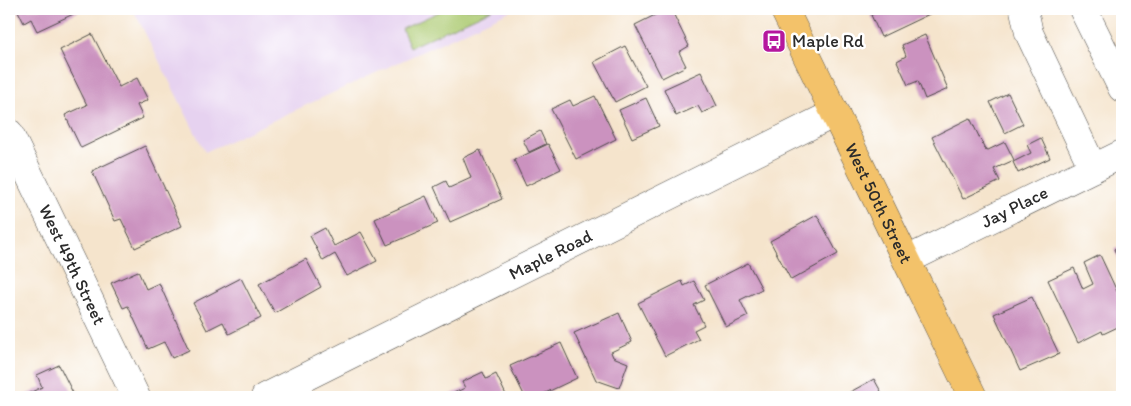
<svg xmlns="http://www.w3.org/2000/svg" width="1131" height="406" viewBox="0 0 1131 406" font-family="Itim,sans-serif">
<style>
.built{fill:#e6d2f0}
.green{fill:#acca71;stroke:#6c7a4e}
.building{fill:#cb92bf}
.lines{fill:none;stroke-linecap:round;stroke-linejoin:round}
.minor-casing{stroke:#494743;stroke-width:29}
.major-casing{stroke:#494743;stroke-width:29}
.minor{stroke:#fff;stroke-width:28}
.major{stroke:#f3c26a;stroke-width:28}
.labels{text-anchor:middle;dominant-baseline:central;stroke-width:5;stroke-linejoin:round;paint-order:stroke}
.poi-label{font-size:18px;fill:#2b2b2b;stroke:#fff;text-anchor:start}
.street-label{font-size:18px;fill:#2b2b2b;stroke:#fff}
</style>
<rect width="100%" height="100%" fill="#fff"/>
<filter id="ink" filterUnits="userSpaceOnUse"><feTurbulence type="fractalNoise" baseFrequency=".02" numOctaves="2"/><feDisplacementMap in="SourceGraphic" scale="10" xChannelSelector="R" yChannelSelector="G"/><feConvolveMatrix kernelMatrix="1 2 1 2 8 2 1 2 1" color-interpolation-filters="sRGB"/></filter>
<filter id="wash" filterUnits="userSpaceOnUse"><feTurbulence type="fractalNoise" baseFrequency=".0096" numOctaves="4" result="noise"/><feDisplacementMap in="SourceGraphic" scale="20" xChannelSelector="R" yChannelSelector="G"/><feGaussianBlur stdDeviation="1.12" result="paint"/><feColorMatrix in="noise" values="0 0 0 0 0 0 0 0 0 0 0 0 0 0 0 0 0 1.4 0 .05"/><feComposite in="paint" operator="in"/></filter>
<g filter="url(#wash)">
<rect width="100%" height="100%" fill="#f5e4cc"/>
<!-- built -->
<polygon class="built" points="133,9 514,9 205,152"/>
<!-- green -->
<polygon class="green" points="445,9 493,9 410,47 402,29"/>
<g id="blocks">
<!-- building -->
<g class="building">
<polygon points="17,9 84,9 37,31 31,19 24,23"/>
<polygon points="667,9 671,9 689,46 679,52 686,66 662,78 635,25"/>
<polygon points="878,9 940,9 881,37 871,15 879,11"/>
<polygon points="92,34 119,87 137,78 148,100 137,105 143,118 81,148 65,115 87,105 60,50"/>
<polygon points="925,35 948,89 925,99 918,81 908,85 897,61 906,56 902,45"/>
<polygon points="625,46 646,86 615,102 594,62"/>
<polygon points="701,72 717,106 702,113 698,106 676,116 664,89"/>
<polygon points="1008,93 1023,124 1005,133 990,102"/>
<polygon points="595,96 616,139 576,159 551,109 570,100 573,106"/>
<polygon points="646,98 659,126 632,138 619,110"/>
<polygon points="970,118 986,151 1005,142 1014,160 994,169 1000,181 963,199 932,137"/>
<polygon points="540,131 546,144 529,152 523,140"/>
<polygon points="1041,138 1050,158 1018,173 1013,162 1031,153 1027,145"/>
<polygon points="548,144 561,169 526,186 514,160"/>
<polygon points="145,146 182,226 135,248 121,219 115,221 92,171"/>
<polygon points="480,150 502,199 450,222 434,187 446,181 449,188 471,178 463,158"/>
<polygon points="426,196 438,223 387,245 375,219"/>
<polygon points="817,215 838,254 791,280 770,241"/>
<polygon points="325,228 334,246 361,232 377,261 347,276 335,254 323,261 310,236"/>
<polygon points="1122,245 1122,268 1114,249"/>
<polygon points="1100,255 1122,302 1122,325 1103,334 1102,331 1078,343 1048,280 1074,268 1083,289 1093,284 1084,263"/>
<polygon points="306,259 321,287 275,313 259,284"/>
<polygon points="748,263 762,289 740,300 748,316 726,327 705,285"/>
<polygon points="138,271 146,289 159,283 189,350 172,358 164,342 148,349 128,306 123,308 111,283"/>
<polygon points="241,278 261,318 229,334 223,322 207,330 193,303"/>
<polygon points="682,281 684,286 694,281 704,300 694,305 704,325 694,330 699,339 665,356 638,303"/>
<polygon points="1032,297 1059,354 1020,371 994,314"/>
<polygon points="619,313 632,342 611,352 613,357 628,363 619,388 596,380 574,333"/>
<polygon points="561,343 577,378 537,397 525,397 510,366"/>
<polygon points="59,365 75,397 21,397 42,387 37,375"/>
<polygon points="483,372 486,379 496,374 507,397 445,397 465,388 462,382"/>
<polygon points="874,379 884,397 841,397"/>
</g>
</g>
</g>
<g filter="url(#ink)">
<use href="#blocks" fill-opacity="0" stroke="#494743" stroke-width="1"/>
<g class="lines">
<!-- minor casing -->
<g class="minor-casing">
<g id="minor">
<polyline points="1025,9 1024,10 1029,33 1093,168"/>
<polyline points="1083,9 1122,88"/>
<path id="s1" d="M9,133l127,264"/>
<path id="s2" d="M907,260l215,-106"/>
<path id="s3" d="M265,397l570,-284"/>
</g>
</g>
<!-- major casing -->
<g class="major-casing">
<g id="major">
<path id="s4" d="M784,9l189,388"/>
</g>
</g>
<!-- minor -->
<use href="#minor" class="minor"/>
<!-- major -->
<use href="#major" class="major"/>
</g>
</g>
<!-- icons -->
<defs>
<g id="bus-square" transform="scale(1.25)"><rect x="-9" y="-9" width="18" height="18" rx="4" fill="#b5179e" stroke="#fff"/><path d="M-5-6H5V4H4V6H2V4H-2V6H-4V4H-5ZM-3.5-4V0h7V-4ZM-3.5 1.2v1.5H-2V1.2ZM2 1.2v1.5H3.5V1.2Z" fill="#fff"/></g>
</defs>
<g fill-rule="evenodd">
<use href="#bus-square" x="774" y="41"/>
</g>
<g class="labels">
<!-- poi labels -->
<g class="poi-label">
<text x="792" y="41">Maple Rd</text>
</g>
<!-- street labels -->
<g class="street-label">
<text stroke="none"><textPath href="#s4" startOffset="216">West 50th Street</textPath></text>
<text stroke="none"><textPath href="#s2" startOffset="120">Jay Place</textPath></text>
<text stroke="none"><textPath href="#s3" startOffset="319">Maple Road</textPath></text>
<text stroke="none"><textPath href="#s1" startOffset="146">West 49th Street</textPath></text>
</g>
</g>
<!-- margin -->
<rect width="1131" height="406" fill="none" stroke="#fff" stroke-width="30"/>
</svg>
